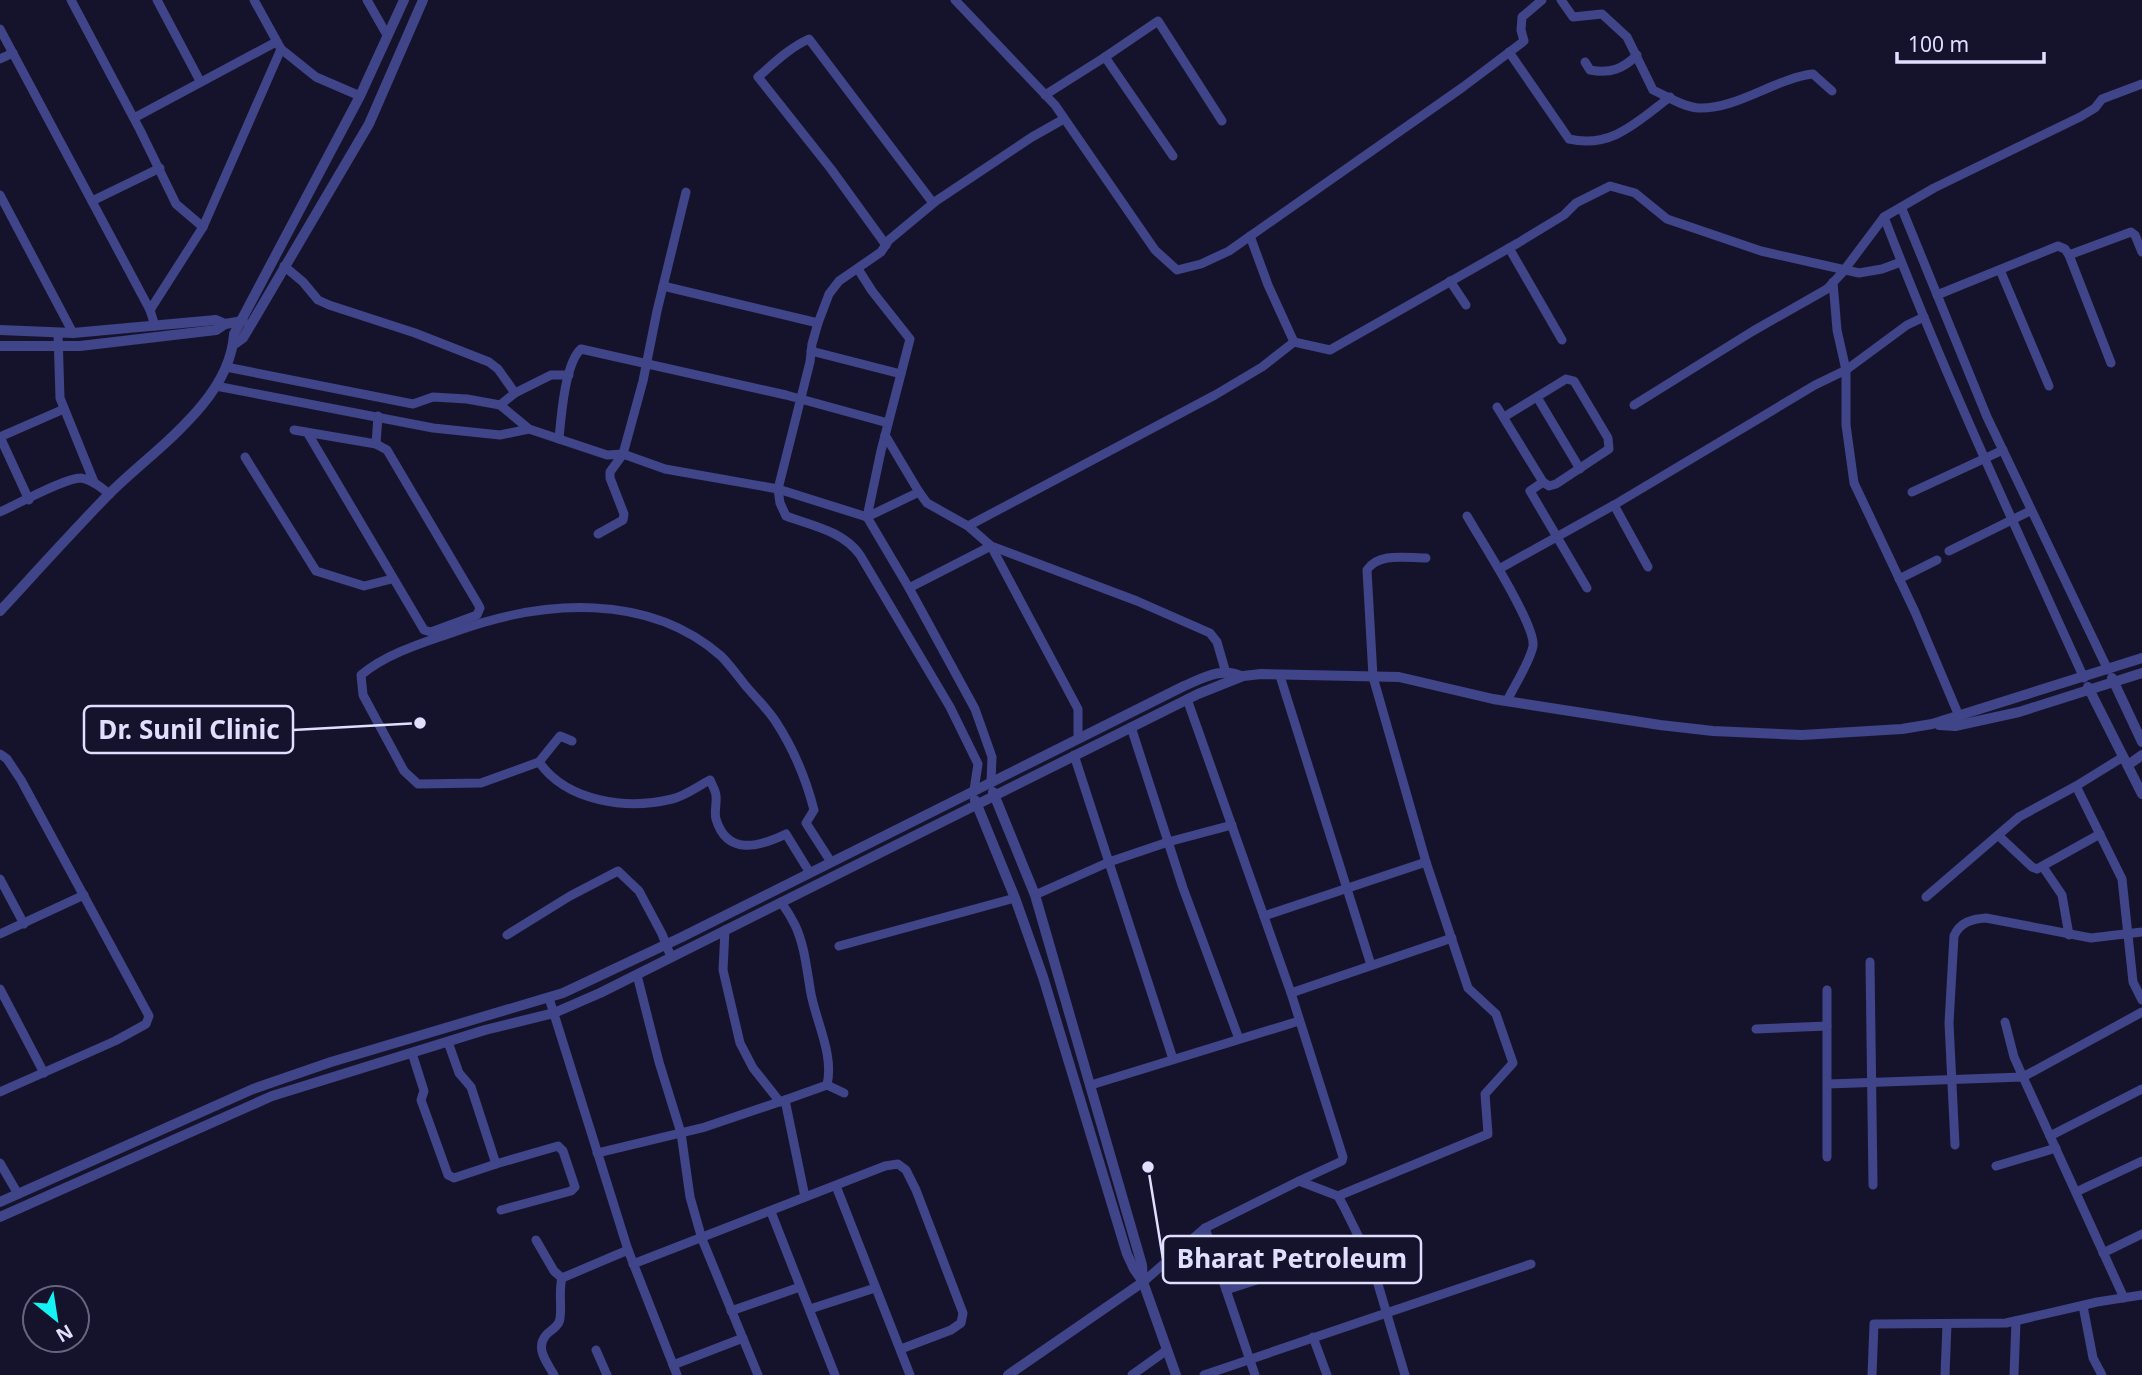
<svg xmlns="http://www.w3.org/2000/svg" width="2142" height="1375" viewBox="0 0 2142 1375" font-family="'Noto Sans',sans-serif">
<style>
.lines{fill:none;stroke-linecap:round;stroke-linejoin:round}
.minor{stroke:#404488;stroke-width:9}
.tertiary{stroke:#404488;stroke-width:10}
.leader{fill:none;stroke:#e0dffe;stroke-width:2.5}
.callout-dot{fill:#e0dffe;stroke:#15132c;stroke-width:2.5}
.callout{fill:#15132c;stroke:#e0dffe;stroke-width:2.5}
.callout-label{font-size:26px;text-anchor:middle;font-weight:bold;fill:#e0dffe}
</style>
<rect width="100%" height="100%" fill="#15132c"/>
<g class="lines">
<!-- minor -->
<g class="minor">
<polyline points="71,0 140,130 176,204 203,227"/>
<polyline points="157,0 200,81"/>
<polyline points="254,0 281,49 316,77 360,96"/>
<polyline points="367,0 387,35"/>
<polyline points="955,0 1055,105 1155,250 1177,270 1201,264 1229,251 1463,87 1524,41 1521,30 1522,17 1542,0"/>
<path d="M1561,0l12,17 29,-3 25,23 26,53c13,6 30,17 45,18 38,2 78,-30 115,-34l19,17"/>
<polyline points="0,29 150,310"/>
<path d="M1509,52l60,87c43,10 69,-18 101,-42"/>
<polyline points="1105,57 1158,21 1222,121"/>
<polyline points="0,59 13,53"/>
<path d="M1585,62l5,8c20,4 33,-1 47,-15"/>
<polyline points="1045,95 1105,57 1173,156"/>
<polyline points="134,118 276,42"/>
<polyline points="0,195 73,333"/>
<polyline points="92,201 160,168"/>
<polyline points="1902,209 1987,417 2108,670"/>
<path d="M1884,217c60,157 131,309 200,461"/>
<polyline points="1250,236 1268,285 1294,342"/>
<path d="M886,245l-55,-76 -73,-92c16,-14 31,-29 51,-38l124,164"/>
<polyline points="1509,248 1562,340"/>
<polyline points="2069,255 2111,363"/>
<polyline points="284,266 303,282 318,300 329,305 415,333 489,362 498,369 515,393 500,405"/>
<polyline points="858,269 872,291 910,339 881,451 867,517"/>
<polyline points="2000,270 2049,386"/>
<polyline points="1450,281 1466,305"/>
<polyline points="1833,282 1837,330 1846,370 1846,425 1854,483 1915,612 1959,716"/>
<polyline points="663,286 818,323"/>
<polyline points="1937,295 2058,246 2065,249 2069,255 2131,232 2135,235 2142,252"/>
<polyline points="155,326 150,310 203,227 281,49"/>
<polyline points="58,334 60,398 94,482"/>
<polyline points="1294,342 1330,350 1518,243 1564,215 1576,203 1610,186 1635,193 1667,219 1761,251 1859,273 1882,269 1901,262"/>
<polyline points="811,351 901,374"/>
<polyline points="226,367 413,404 433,397 467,399 500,405 529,429 607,455 623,454 665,469 778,489 867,517 909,588 975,709 992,757 991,783"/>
<polyline points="216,386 433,428 500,435 529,429"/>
<polyline points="515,393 551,375 569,375"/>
<polyline points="1537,397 1580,469"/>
<polyline points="1634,405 1753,331 1827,289 1842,273 1884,217 1934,188 2080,117 2095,108 2102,99 2142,84"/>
<polyline points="1497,407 1543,482 1530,491 1587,588"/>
<polyline points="1504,417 1566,379 1574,381 1608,438 1609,449 1556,484 1549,486 1543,482"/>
<polyline points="294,430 376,444 387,450 478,604 480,608 477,615 431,632 424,630 307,432"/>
<polyline points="0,437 64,409"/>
<polyline points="0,437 29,500"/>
<path d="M559,439c2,-22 6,-76 22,-90l205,46 102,28"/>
<polyline points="376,444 378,416"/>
<polyline points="245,457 316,571 364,586 392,579"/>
<polyline points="919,492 927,503 968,526 991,546 1137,601 1210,633 1217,642 1226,673"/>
<polyline points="1912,492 2003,450"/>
<polyline points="1614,505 1648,567"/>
<path d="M0,512c18,-8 64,-34 81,-34 11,1 20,10 29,16"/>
<path d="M1467,516c13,23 69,109 66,130 -3,16 -19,40 -26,55"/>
<polyline points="867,517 919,492 885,435"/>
<polyline points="968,526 1215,395 1262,367 1294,342"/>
<polyline points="598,534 623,520 624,514 610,478 610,472 623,454 643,381 657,311 686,192"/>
<polyline points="1949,551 2030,511"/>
<polyline points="1499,569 1614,505 1815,385 1846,370 1907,325 1924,317"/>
<polyline points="1899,579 1937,560"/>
<polyline points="909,588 991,546 1078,709 1078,738"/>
<polyline points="1280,676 1371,965"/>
<polyline points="1187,699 1291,993 1343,1157 1342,1161 1299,1181"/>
<polyline points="1131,727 1183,888 1239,1039"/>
<polyline points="0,754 7,759 21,780 149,1016 146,1024 115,1041 0,1092"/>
<polyline points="1074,755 1173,1059"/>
<polyline points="539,762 560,736 572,741"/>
<polyline points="2076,786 2122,879 2133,982 2142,1000"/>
<path d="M974,790l4,-26 -28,-57 -90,-152c-17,-24 -47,-29 -74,-39l-6,-13 -2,-14 32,-127 2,-18 6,-21 11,-29 10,-13 42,-29 8,-12 47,-39 96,-64 32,-18"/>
<polyline points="1999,836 2032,867 2037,869 2100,834"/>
<polyline points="2043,867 2062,895 2069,935"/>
<path d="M810,873l-24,-39c-27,13 -59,22 -70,-15 -2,-7 1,-16 0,-23 0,-5 -4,-11 -6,-16 -12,6 -25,16 -38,19 -45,11 -105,3 -133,-37l-58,21 -63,1 -14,-13 -41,-76 -2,-20c26,-22 64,-33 96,-44 86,-31 191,-39 264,25 9,9 16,19 24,29 10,12 22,23 31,37 17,26 30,57 38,88l-8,13 25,39"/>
<polyline points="0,879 24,924"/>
<polyline points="1035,895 1109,862 1168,842 1232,825"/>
<polyline points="1926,897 2019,817 2076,786 2123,757"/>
<path d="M781,902c5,7 10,15 14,23 10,21 12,47 16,69 6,30 23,61 16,91"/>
<polyline points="1264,916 1426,862"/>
<polyline points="725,930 723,970 740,1043 753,1068 780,1102"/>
<polyline points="0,934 84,895"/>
<polyline points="507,935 570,896 618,871 639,891 662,934 671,957"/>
<polyline points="839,946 1015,898"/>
<polyline points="1870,962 1873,1185"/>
<polyline points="637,975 659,1062 681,1133 690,1197 702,1239 758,1375"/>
<polyline points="0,989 44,1073"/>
<polyline points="1827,990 1827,1157"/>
<polyline points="1291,993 1452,938"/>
<polyline points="549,998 628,1250 677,1375"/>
<polyline points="2005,1022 2014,1057 2023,1077 2142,1012"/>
<polyline points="1756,1029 1827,1026"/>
<polyline points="448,1042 459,1073 471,1087 496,1164 558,1146 563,1151 575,1187 571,1191 501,1210"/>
<polyline points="412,1053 424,1091 421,1100 448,1175 454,1178 496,1164"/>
<polyline points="1828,1084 2023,1077 2124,1298"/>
<polyline points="1091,1085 1299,1021"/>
<polyline points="785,1100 827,1085 844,1093"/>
<polyline points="2050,1136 2142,1089"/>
<path d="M1955,1145l-6,-122 5,-87c6,-14 18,-17 32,-18l105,20 51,-6"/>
<polyline points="597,1153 705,1127 785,1100 805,1197"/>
<polyline points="0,1163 18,1194"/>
<polyline points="1996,1166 2056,1148"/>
<polyline points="836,1186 910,1375"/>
<polyline points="2076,1192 2142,1161"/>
<path d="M1338,1196l150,-62 -3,-40 28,-31 -17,-49 -28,-26 -42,-126 -53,-185 -6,-107c11,-18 40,-12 59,-12"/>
<polyline points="771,1212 835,1375"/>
<polyline points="1205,1228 1255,1375"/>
<polyline points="536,1240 554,1271 562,1278"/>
<polyline points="2103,1253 2142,1234"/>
<polyline points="633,1264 885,1166 898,1164 906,1170 916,1190 963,1313 961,1323 951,1330 901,1349"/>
<polyline points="1143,1282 1205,1228 1299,1181 1338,1196 1344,1207 1372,1264 1405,1375"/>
<polyline points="1226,1290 1363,1245"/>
<polyline points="2083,1306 2093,1358 2102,1375"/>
<polyline points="810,1309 875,1288"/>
<polyline points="731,1311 800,1287"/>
<polyline points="1313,1337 1327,1375"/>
<polyline points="596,1350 607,1375"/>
<polyline points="673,1365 743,1338"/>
<path d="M554,1375c-7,-13 -20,-27 -7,-41 3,-3 10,-7 12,-12 4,-8 -1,-31 3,-44l66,-28"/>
<polyline points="1132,1375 1167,1350"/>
<polyline points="1204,1375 1531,1264"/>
<polyline points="1872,1375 1874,1324 2006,1323 2097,1302 2142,1295"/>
<polyline points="1945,1375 1947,1324"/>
<polyline points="2014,1375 2016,1321"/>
</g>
<!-- tertiary -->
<g class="tertiary">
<polyline points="0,330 73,333 216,320 225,324"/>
<polyline points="233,345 243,338 369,124 423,0"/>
<polyline points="0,346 80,346 216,330 225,324 243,321"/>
<path d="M0,611c36,-39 72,-79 109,-117 44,-44 121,-93 125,-160l126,-238 44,-96"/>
<polyline points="2112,678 2142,742"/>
<polyline points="2088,687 2142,794"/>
<polyline points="1939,725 1955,726 2019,712 2142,673"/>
<polyline points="2128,765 2142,755"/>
<polyline points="993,792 1035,895 1142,1265 1143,1282 1176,1375"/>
<polyline points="975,800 1015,898 1043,977 1127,1254 1134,1269 1143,1282"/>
<path d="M0,1202l253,-113 78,-27 232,-69 119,-56 502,-251c19,-8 38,-19 57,-10"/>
<polyline points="0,1217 272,1096 485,1030 554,1013 600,993 1198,694 1243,676 1261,674 1399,677 1493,699 1660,725 1713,731 1802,735 1902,729 1932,724 2142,658"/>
<polyline points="1008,1375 1143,1282"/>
</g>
</g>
<!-- callouts -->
<path class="leader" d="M420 723L293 730M1148 1167L1163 1259"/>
<g class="callout-dot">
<circle cx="420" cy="723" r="7"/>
<circle cx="1148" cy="1167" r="7"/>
</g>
<g class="callout">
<rect x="84" y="706" width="209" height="47" rx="7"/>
<rect x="1163" y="1236" width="258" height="47" rx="7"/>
</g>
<g class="callout-label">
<text x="189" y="739">Dr. Sunil Clinic</text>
<text x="1292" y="1268">Bharat Petroleum</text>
</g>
<!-- north arrow -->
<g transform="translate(56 1319) rotate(150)"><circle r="33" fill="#15132c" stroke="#666580" stroke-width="2"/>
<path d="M0-5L12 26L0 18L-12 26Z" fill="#14f2f5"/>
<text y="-10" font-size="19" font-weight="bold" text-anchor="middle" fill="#e0dffe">N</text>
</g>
<!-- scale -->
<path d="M1897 52v10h147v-10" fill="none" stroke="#e0dffe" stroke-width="3.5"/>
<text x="1908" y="52" font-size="21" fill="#e0dffe" stroke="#15132c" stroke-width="5" paint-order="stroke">100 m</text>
</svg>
